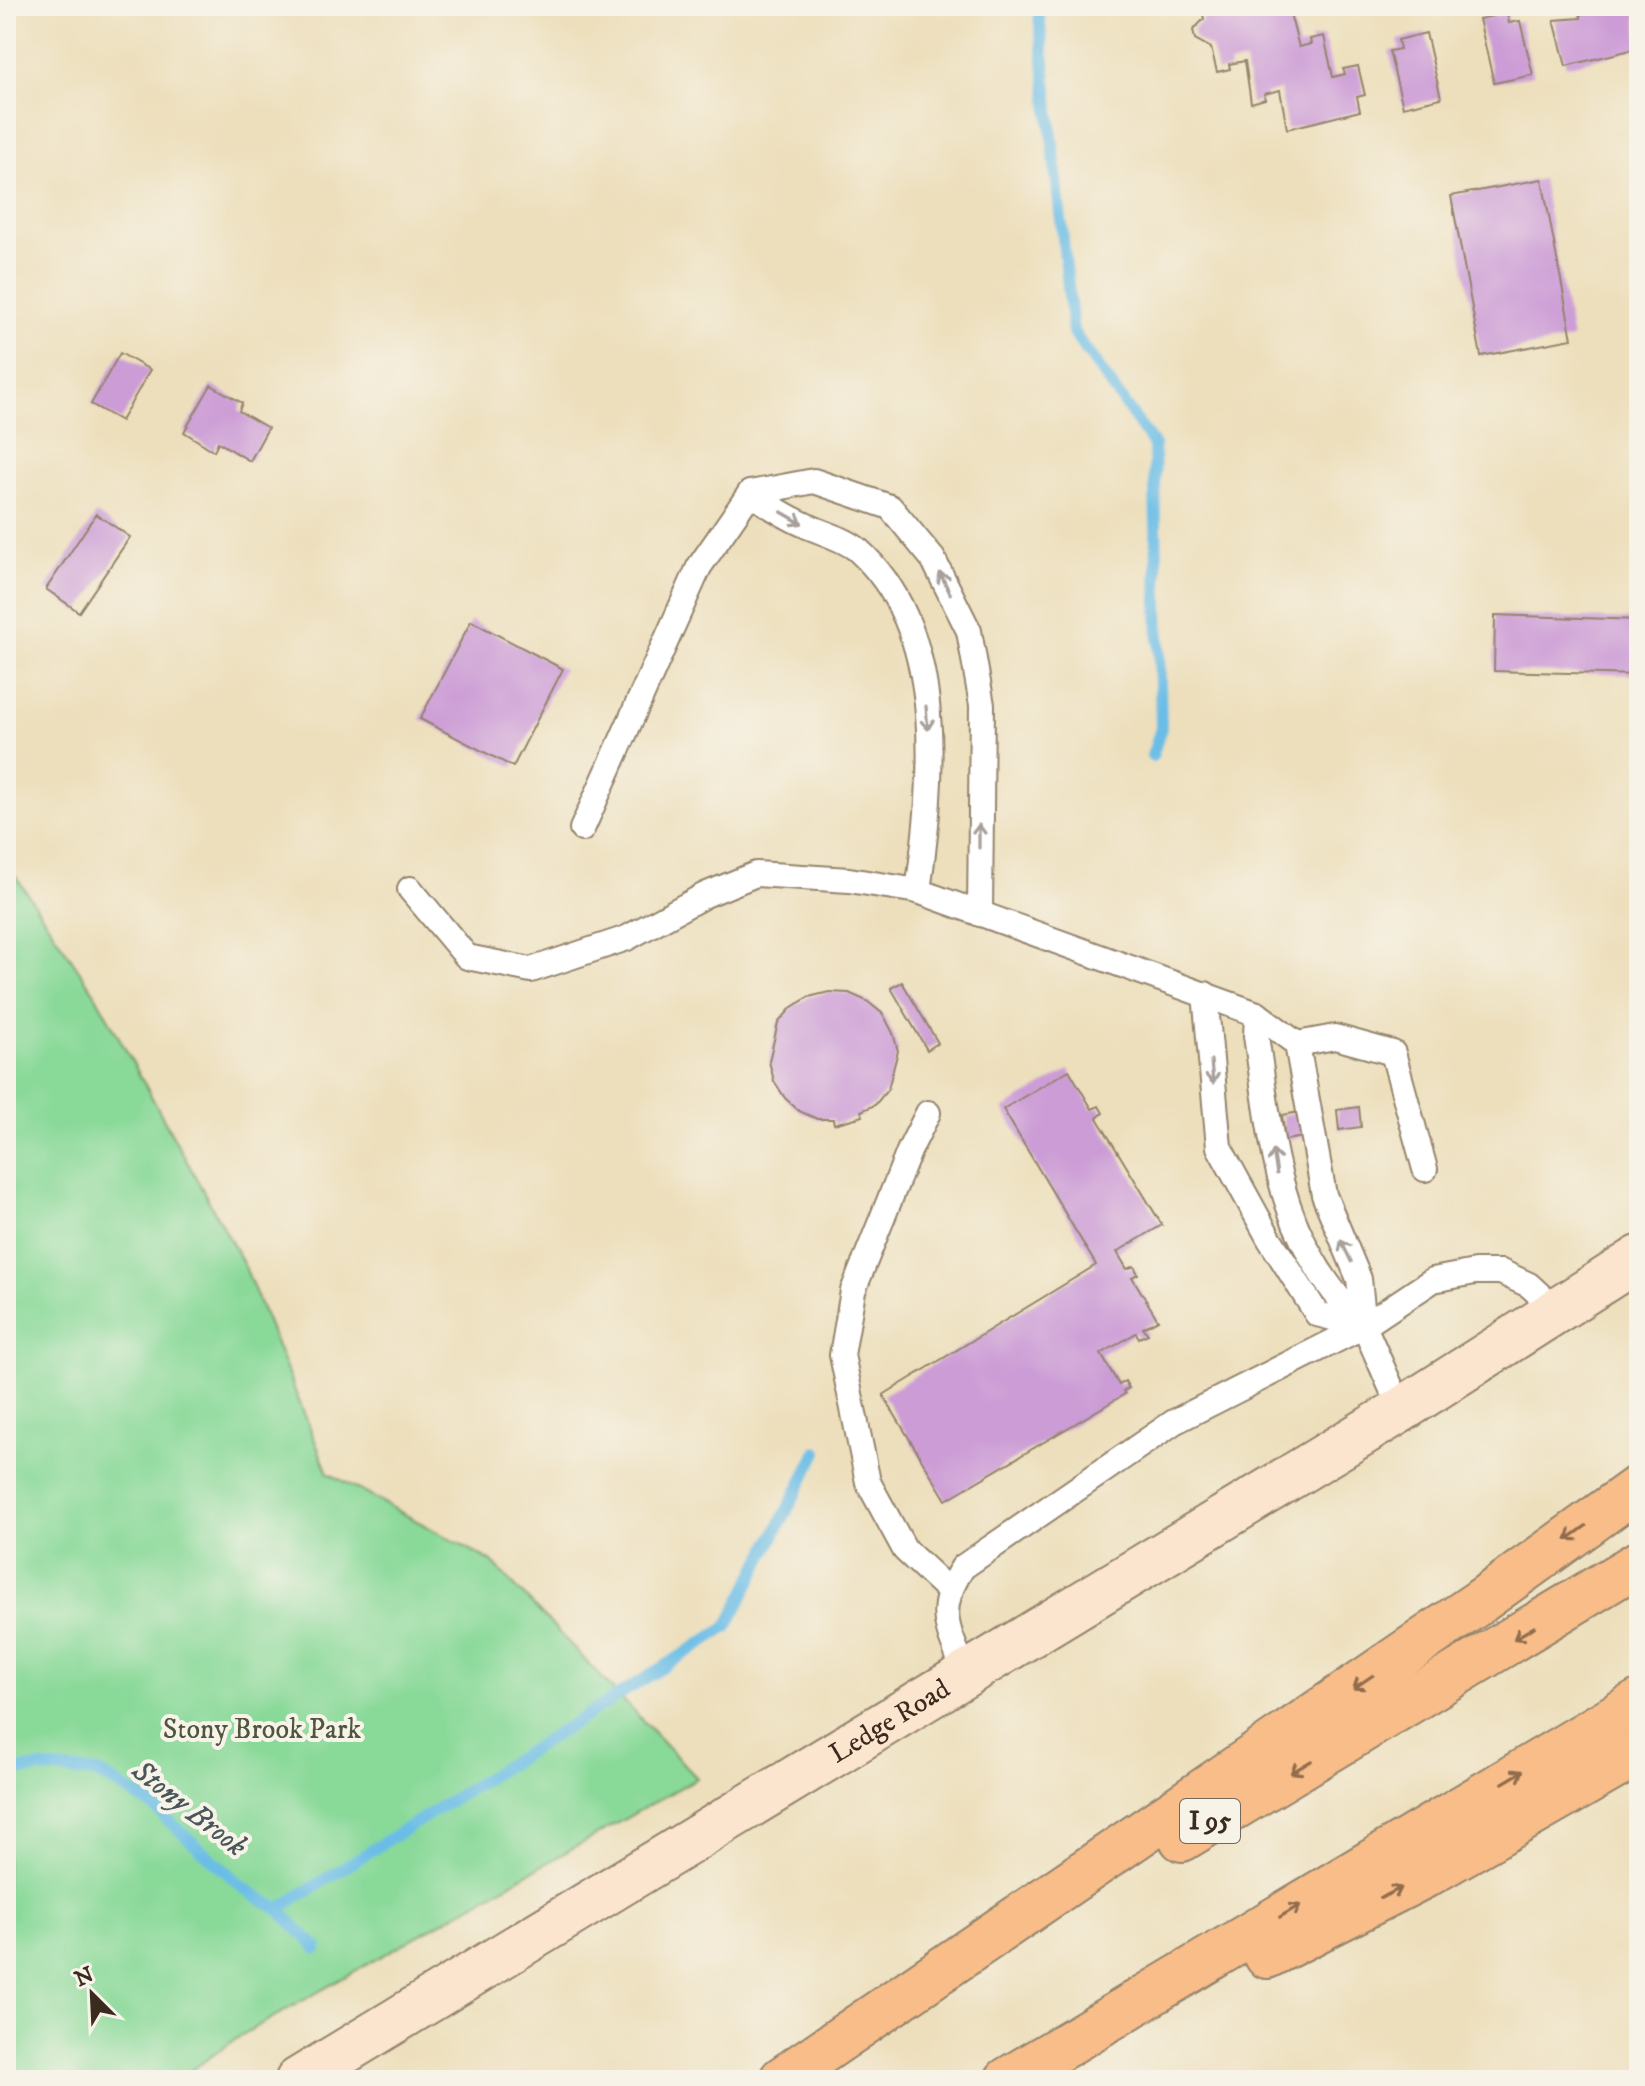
<svg xmlns="http://www.w3.org/2000/svg" width="1645" height="2086" viewBox="0 0 1645 2086" font-family="'IM FELL DW Pica',serif">
<style>
.green{fill:#89d999;stroke:#62825c;stroke-width:2}
.lines{fill:none;stroke-linecap:round;stroke-linejoin:round}
.stream{stroke:#6bbde6;stroke-width:12}
.building{fill:#cc9cd6}
.lane-casing{stroke:#94846d;stroke-width:28}
.secondary-casing{stroke:#94846d;stroke-width:48}
.highway-casing{stroke:#94846d;stroke-width:48}
.lane{stroke:#fff;stroke-width:24}
.secondary{stroke:#fce5cf;stroke-width:44}
.highway{stroke:#f8bd88;stroke-width:44}
.rail{stroke:#3b2a1e;stroke-width:6}
.oneway{stroke:#a79f9a}
.oneway2{stroke:#906c4e}
.labels{text-anchor:middle;dominant-baseline:central;stroke-width:8;stroke-linejoin:round;paint-order:stroke}
.shield{fill:#f7f3e8;stroke:#73665b;stroke-width:2}
.shield-label{font-size:26px;font-weight:bold;fill:#3b2a1e}
.street-label{font-size:28px;fill:#3b2a1e;stroke:#f7f3e8}
.park-label{font-size:28px;fill:#4e563d;stroke:#f7f3e8}
.water-label{font-size:30px;font-style:italic;fill:#49565a;stroke:#f7f3e8}
</style>
<rect width="100%" height="100%" fill="#f7f3e8"/>
<filter id="ink" filterUnits="userSpaceOnUse"><feTurbulence type="fractalNoise" baseFrequency=".0125" numOctaves="2"/><feDisplacementMap in="SourceGraphic" scale="16" xChannelSelector="R" yChannelSelector="G"/><feConvolveMatrix kernelMatrix="1 2 1 2 8 2 1 2 1" color-interpolation-filters="sRGB"/></filter>
<filter id="wash" filterUnits="userSpaceOnUse"><feTurbulence type="fractalNoise" baseFrequency=".006" numOctaves="4" result="noise"/><feDisplacementMap in="SourceGraphic" scale="32" xChannelSelector="R" yChannelSelector="G"/><feGaussianBlur stdDeviation="1.8" result="paint"/><feColorMatrix in="noise" values="0 0 0 0 0 0 0 0 0 0 0 0 0 0 0 0 0 1.4 0 .05"/><feComposite in="paint" operator="in"/></filter>
<g filter="url(#wash)">
<rect width="100%" height="100%" fill="#eddfbc"/>
<!-- green -->
<polygon class="green" points="6,862 95,994 245,1267 328,1473 491,1561 697,1778 242,2035 177,2080 6,2080"/>
<g class="lines">
<!-- stream -->
<g class="stream">
<polyline points="1038,6 1073,332 1154,445 1161,728 1152,756"/>
<polyline points="6,1771 43,1768 98,1773 149,1803 245,1889 278,1909 317,1948"/>
<polyline points="278,1909 727,1627 817,1452"/>
</g>
</g>
<g id="blocks">
<!-- building -->
<g class="building">
<polygon points="1201,6 1288,6 1299,47 1311,44 1310,39 1324,36 1333,77 1345,74 1343,69 1358,66 1365,95 1357,97 1360,111 1287,129 1280,90 1264,94 1265,99 1251,103 1245,61 1229,64 1230,69 1217,72 1211,48 1195,39 1193,30 1204,19"/>
<polygon points="1579,6 1636,6 1639,48 1566,66 1554,20 1581,18"/>
<polygon points="1507,13 1509,23 1520,21 1533,75 1494,83 1479,19"/>
<polygon points="1426,33 1441,98 1403,107 1389,51 1400,49 1398,40"/>
<polygon points="1542,179 1572,339 1481,356 1451,196"/>
<polygon points="120,353 150,370 121,421 91,404"/>
<polygon points="211,385 242,403 239,411 268,428 250,461 218,442 214,451 184,432"/>
<polygon points="96,514 130,537 79,612 46,589"/>
<polygon points="1495,615 1639,620 1639,675 1494,671"/>
<polygon points="471,621 563,669 513,767 420,719"/>
<polygon points="902,982 938,1043 927,1050 891,988"/>
<polygon points="829,992 849,993 867,1001 883,1014 893,1033 898,1051 888,1089 875,1105 861,1111 863,1116 834,1124 833,1119 817,1119 799,1111 785,1098 774,1081 769,1061 778,1023 792,1007 809,997"/>
<polygon points="1069,1070 1092,1109 1099,1106 1103,1113 1097,1118 1162,1225 1117,1252 1127,1269 1134,1266 1138,1274 1132,1277 1158,1320 1143,1328 1148,1334 1139,1338 1136,1333 1101,1354 1119,1385 1125,1381 1129,1388 1123,1391 1125,1394 946,1500 883,1395 1096,1265 1003,1109"/>
<polygon points="1359,1107 1361,1127 1339,1130 1337,1110"/>
<polygon points="1300,1112 1304,1137 1285,1140 1282,1115"/>
</g>
</g>
</g>
<g filter="url(#ink)">
<use href="#blocks" fill-opacity="0" stroke="#94846d" stroke-width="2"/>
<g class="lines">
<!-- lane casing -->
<g class="lane-casing">
<g id="lane">
<polyline points="582,829 699,567 750,493"/>
<polyline points="410,889 467,957 531,970 627,938 705,895 756,874 849,880 918,891 1257,1014 1297,1044 1324,1195 1359,1279 1364,1326 1401,1410"/>
<path d="M918,891c15,-108 31,-259 -60,-341 -14,-12 -39,-18 -55,-26 -19,-8 -36,-20 -53,-31l64,-12 76,26 43,52 36,72 13,74 -2,209"/>
<polyline points="1205,994 1219,1147 1269,1238 1317,1314 1364,1326"/>
<path d="M1257,1014l-1,22c17,112 21,203 106,288"/>
<polyline points="1297,1044 1335,1037 1393,1053 1425,1169"/>
<polyline points="928,1113 910,1149 853,1291 842,1355 868,1482 905,1550 948,1590"/>
<path d="M965,1673c-17,-45 -31,-62 -2,-106l211,-145 190,-96 69,-46 42,-8h26l28,13 27,25"/>
</g>
</g>
<!-- secondary casing -->
<g class="secondary-casing">
<g id="secondary">
<path id="s1" d="M298,2080l1103,-670 238,-152"/>
</g>
</g>
<!-- highway casing -->
<g class="highway-casing">
<g id="highway">
<polyline points="1182,1839 1639,1563"/>
<polyline points="1267,1956 1426,1875 1639,1753"/>
<polyline points="782,2079 1478,1603 1639,1487"/>
<polyline points="1007,2080 1639,1702"/>
</g>
</g>
<!-- lane -->
<use href="#lane" class="lane"/>
<!-- secondary -->
<use href="#secondary" class="secondary"/>
<!-- highway -->
<use href="#highway" class="highway"/>
<!-- rail -->
<polyline class="rail" points="6,24 17,6"/>
</g>
<!-- one-way arrows -->
<defs><path id="oneway-shaft" d="M-6 0H5M1.5-3L5.5 0L1.5 3" fill="none" stroke-width="1.6" stroke-linecap="round" stroke-linejoin="round" transform="scale(2)"/></defs>
<g class="oneway">
<use href="#oneway-shaft" transform="translate(792 518) rotate(30)"/>
<use href="#oneway-shaft" transform="translate(945 583) rotate(-116)"/>
<use href="#oneway-shaft" transform="translate(927 718) rotate(85)"/>
<use href="#oneway-shaft" transform="translate(979 836) rotate(-90)"/>
<use href="#oneway-shaft" transform="translate(1212 1072) rotate(85)"/>
<use href="#oneway-shaft" transform="translate(1275 1162) rotate(-99)"/>
<use href="#oneway-shaft" transform="translate(1346 1251) rotate(-116)"/>
</g>
<g class="oneway2">
<use href="#oneway-shaft" transform="translate(1576 1533) rotate(144)"/>
<use href="#oneway-shaft" transform="translate(1524 1633) rotate(149)"/>
<use href="#oneway-shaft" transform="translate(1363 1682) rotate(146)"/>
<use href="#oneway-shaft" transform="translate(1301 1767) rotate(149)"/>
<use href="#oneway-shaft" transform="translate(1513 1777) rotate(-31)"/>
<use href="#oneway-shaft" transform="translate(1391 1893) rotate(-27)"/>
<use href="#oneway-shaft" transform="translate(1290 1911) rotate(-31)"/>
</g>
</g>
<g class="labels">
<!-- shield labels -->
<rect class="shield" x="1180" y="1799" width="60" height="44" rx="6"/>
<g class="shield-label">
<text x="1210" y="1821">I 95</text>
</g>
<!-- street labels -->
<g class="street-label">
<text stroke="none"><textPath href="#s1" startOffset="692">Ledge Road</textPath></text>
</g>
<!-- park labels -->
<g class="park-label">
<text x="262" y="1729">Stony Brook Park</text>
</g>
<!-- water labels -->
<g class="water-label">
<text transform="translate(189 1809) rotate(38)">Stony Brook</text>
</g>
</g>
<!-- margin -->
<rect width="1645" height="2086" fill="none" stroke="#f7f3e8" stroke-width="32"/>
<!-- north arrow -->
<g transform="translate(92 1994) rotate(336)" stroke="#f7f3e8" stroke-width="6" paint-order="stroke">
<path d="M0-6L14 30L0 20L-14 30Z" fill="#3b2a1e"/>
<text y="-12" font-size="22" font-weight="bold" text-anchor="middle" fill="#3b2a1e">N</text>
</g>
</svg>
